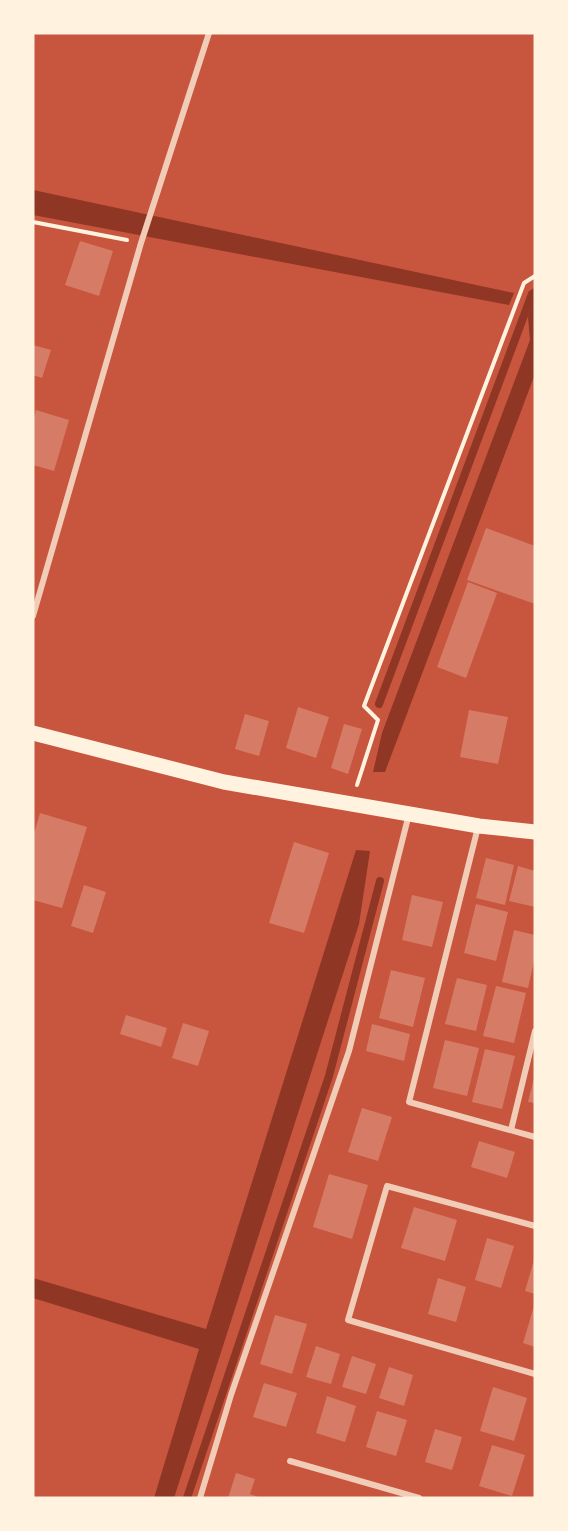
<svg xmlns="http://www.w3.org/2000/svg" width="568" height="1531" viewBox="0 0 568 1531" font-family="Quicksand,sans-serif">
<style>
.water{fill:#8f3625}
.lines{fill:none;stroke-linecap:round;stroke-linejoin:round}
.stream{stroke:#8f3625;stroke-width:8}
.building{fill:#d67c66}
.path{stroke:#fff3e0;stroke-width:4}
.minor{stroke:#f1ccb7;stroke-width:6}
.primary{stroke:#fff3e0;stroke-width:15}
</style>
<rect width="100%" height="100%" fill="#c8553d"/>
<!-- water -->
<g class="water">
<polygon points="33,190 514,293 509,305 33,215"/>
<polygon points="534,299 535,374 385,772 373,772 382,733 530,340 528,317"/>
<polygon points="356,850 370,851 359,924 174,1498 154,1498 199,1349 33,1298 33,1278 206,1329"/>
</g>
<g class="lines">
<!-- stream -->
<g class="stream">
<polyline points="379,704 532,294 535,292"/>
<polyline points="187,1498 329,1076 380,881"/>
</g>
</g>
<!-- building -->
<g class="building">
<polygon points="80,241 113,251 99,296 65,285"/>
<polygon points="33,345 51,350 42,378 33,375"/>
<polygon points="36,410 69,420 54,471 33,465 33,421"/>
<polygon points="486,528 535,546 535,604 467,580"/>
<polygon points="468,582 497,593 466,678 437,667"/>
<polygon points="298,707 329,717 316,758 286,748"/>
<polygon points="469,710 508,717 498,764 460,757"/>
<polygon points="245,714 269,721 259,756 235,749"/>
<polygon points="344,724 362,729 348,774 331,768"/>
<polygon points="40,813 87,827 62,908 33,900 33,837"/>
<polygon points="294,842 329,853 304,933 269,923"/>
<polygon points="486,858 514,865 505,905 476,898"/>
<polygon points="518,866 535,871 535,907 509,901"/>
<polygon points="84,885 106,892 93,933 71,926"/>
<polygon points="412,895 443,902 432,947 402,940"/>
<polygon points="476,904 508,912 496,961 464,953"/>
<polygon points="514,930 535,935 535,957 528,988 502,982"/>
<polygon points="391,970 425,978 413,1027 379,1018"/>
<polygon points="457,978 487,985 476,1031 445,1024"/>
<polygon points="496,986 526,993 514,1043 483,1036"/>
<polygon points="126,1015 167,1028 161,1047 120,1034"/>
<polygon points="183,1023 209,1031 198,1066 172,1058"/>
<polygon points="372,1024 410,1034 404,1061 366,1051"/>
<polygon points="445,1040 479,1048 467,1096 433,1088"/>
<polygon points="485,1049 515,1056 502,1109 472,1102"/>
<polygon points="534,1078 535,1078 535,1103 528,1102"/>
<polygon points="362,1108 392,1117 378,1161 348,1152"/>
<polygon points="479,1141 515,1152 507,1178 471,1167"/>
<polygon points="329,1174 368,1185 352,1239 313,1227"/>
<polygon points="414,1207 457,1220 445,1261 401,1248"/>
<polygon points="487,1238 514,1246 501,1288 475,1280"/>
<polygon points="534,1260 535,1260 535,1294 525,1291"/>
<polygon points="438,1278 466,1287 456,1322 428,1314"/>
<polygon points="534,1306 535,1306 535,1347 523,1343"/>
<polygon points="275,1315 307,1324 292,1374 260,1364"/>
<polygon points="316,1346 340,1354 331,1384 306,1377"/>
<polygon points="352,1356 376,1364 366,1394 342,1387"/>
<polygon points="389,1367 413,1375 404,1406 379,1398"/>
<polygon points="264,1383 297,1393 286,1427 253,1417"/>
<polygon points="493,1387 527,1398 514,1441 480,1431"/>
<polygon points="327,1396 356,1406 345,1442 316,1433"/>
<polygon points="377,1411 407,1420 396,1456 366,1447"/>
<polygon points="435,1429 462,1437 452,1470 425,1462"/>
<polygon points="492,1445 525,1455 512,1496 479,1486"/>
<polygon points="236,1473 255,1479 250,1494 261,1498 228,1498"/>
</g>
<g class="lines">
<!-- path -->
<g class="path">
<polyline points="33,222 127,240"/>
<polyline points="357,785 378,720 364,706 524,283 535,276"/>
</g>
<!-- minor -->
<g class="minor">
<polyline points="33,616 141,243 209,33"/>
<polyline points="478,827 409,1102 535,1137"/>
<polyline points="511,1130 535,1031"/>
<polyline points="535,1226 387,1186 348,1320 535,1374"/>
<polyline points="290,1461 419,1498"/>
<polyline points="200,1498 231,1395 349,1051 409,814"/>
</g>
<!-- primary -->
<polyline class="primary" points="33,733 224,782 479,826 535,832"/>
</g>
<!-- border -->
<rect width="568" height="1531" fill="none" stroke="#fff3e0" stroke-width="69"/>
</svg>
